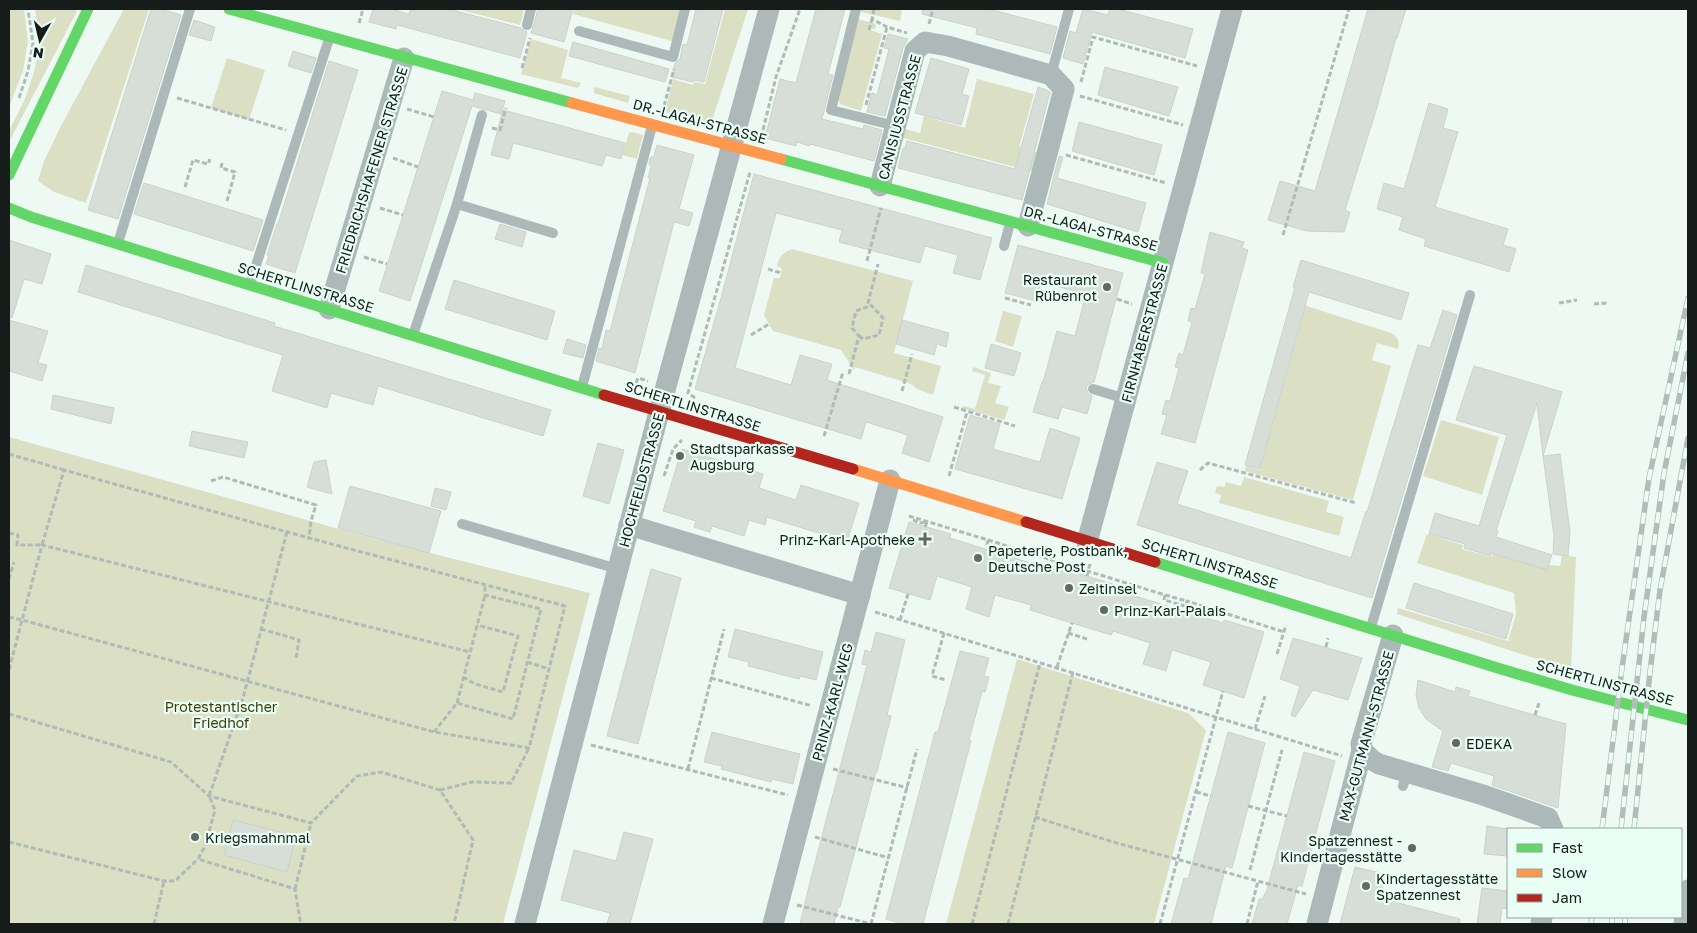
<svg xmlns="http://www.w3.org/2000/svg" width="1697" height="933" viewBox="0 0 1697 933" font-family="'Golos Text',sans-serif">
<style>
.green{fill:#dbdfc4}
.building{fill:#d7ded8;stroke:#cbd2cc}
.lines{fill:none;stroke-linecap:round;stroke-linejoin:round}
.path{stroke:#b0bbb8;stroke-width:3;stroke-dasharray:5 2.5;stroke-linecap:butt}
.lane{stroke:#adb9b8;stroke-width:10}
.street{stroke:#adb9b8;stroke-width:21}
.fast{stroke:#63d668;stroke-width:11}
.slow{stroke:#ff974d;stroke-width:11}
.jam{stroke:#b3261e;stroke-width:11}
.rail-casing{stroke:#b2bdba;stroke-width:5.5}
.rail{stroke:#e9fef5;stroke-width:4;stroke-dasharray:11;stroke-linecap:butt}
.poi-dot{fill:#616966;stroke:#e9fef5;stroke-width:2}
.labels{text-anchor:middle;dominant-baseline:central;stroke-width:4.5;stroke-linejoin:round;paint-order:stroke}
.street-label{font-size:14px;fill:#151c19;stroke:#e9fef5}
.poi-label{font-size:14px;fill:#151c19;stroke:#e9fef5;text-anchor:start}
.park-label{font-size:14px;fill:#3e3b02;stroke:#e9fef5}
</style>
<rect width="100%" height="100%" fill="#eef9f4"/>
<!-- green -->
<g class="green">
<polygon points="9,9 24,9 28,41 23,71 9,107"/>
<polygon points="35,9 72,9 77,11 9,142 9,131 25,99 34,72 40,43"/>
<polygon points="124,9 149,9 86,203 54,192 38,181 44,161 61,126"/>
<polygon points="457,9 524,9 520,25"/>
<polygon points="574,9 683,9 675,42 573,14"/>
<polygon points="725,9 748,9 711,124 665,112 673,79 693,85 695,82 705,84"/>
<polygon points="861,9 896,9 902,11 900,21 861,12"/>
<polygon points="858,19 876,24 875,29 868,28 867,29 882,34 861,111 840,104 838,98"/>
<polygon points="531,39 568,50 561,78 581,83 578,88 521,74"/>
<polygon points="227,58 265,70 249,120 211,108"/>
<polygon points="977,79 1034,94 1019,147 1038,153 1034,172 903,138 905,129 920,133 924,116 965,128"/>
<polygon points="594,87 630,96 628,103 594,93"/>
<polygon points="632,132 643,135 637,159 622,155 629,133"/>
<path d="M792,249l121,32 -19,72 47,13 -8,29 -16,-6 -6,-5 -56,-17 -1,3 -13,-20 -68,-19 -9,-16 10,-37h6l2,-10 -5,-2c2,-9 6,-14 15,-17z"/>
<path d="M1291,301l100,32c7,4 9,9 7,16l-21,-6 -5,17 19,6 -38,134 -108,-29 1,-5 14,4 43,-155 -14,-6z"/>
<polygon points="1003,311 1022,316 1013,347 995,341"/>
<polygon points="973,367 991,373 988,383 1001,386 995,403 1009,407 1004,420 962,408 963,406 975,409 985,375 972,371"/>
<polygon points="1441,420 1499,437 1482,495 1423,476"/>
<polygon points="9,437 375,539 590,593 503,924 9,924"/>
<polygon points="1244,477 1329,501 1326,512 1344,517 1339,536 1219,503 1221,495 1215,493 1217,486 1224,487 1226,482 1241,486"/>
<polygon points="1427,534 1463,545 1462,549 1492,557 1493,554 1547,570 1549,565 1560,566 1562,555 1576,557 1571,670 1397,614 1398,608 1508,641 1516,614 1514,593 1417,563"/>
<polygon points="1017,659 1188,713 1206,730 1154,924 946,924"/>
</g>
<!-- building -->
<g class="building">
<polygon points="151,9 160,9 181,15 118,219 88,210"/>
<polygon points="373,9 391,9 409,14 410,9 448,9 521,28 527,32 520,58 397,25 396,29 369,22"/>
<polygon points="538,9 573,9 564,42 531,33"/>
<polygon points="696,9 723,9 704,82 694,80 693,82 672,77 675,63 680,59 683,44 687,45"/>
<polygon points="816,9 845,9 828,74 833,75 822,119 863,129 864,125 882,130 874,161 810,144 809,146 797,142 796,146 765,138 780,79 796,83"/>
<polygon points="923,9 989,9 1057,27 1050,54 976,34 977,28 922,14"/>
<polygon points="1083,9 1108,15 1110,9 1118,9 1193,29 1185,58 1092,32 1083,64 1063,58 1070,31 1076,33"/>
<polygon points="1368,9 1406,9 1397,38 1396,38 1377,107 1345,210 1350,212 1344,232 1306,231 1268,220 1280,181 1315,191"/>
<polygon points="194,20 215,27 211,41 189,35"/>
<polygon points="888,34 908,39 903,48 885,116 867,112 872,93 877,95 889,49 884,48"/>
<polygon points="573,42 669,69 665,82 569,56"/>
<polygon points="293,51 316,58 311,73 288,66"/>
<polygon points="931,58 969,69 962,94 969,96 961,125 915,113"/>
<polygon points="329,61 358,70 295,273 266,264 269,256 267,255 277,224 278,224"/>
<polygon points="1105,67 1178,87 1169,116 1098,95"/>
<polygon points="1038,87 1047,90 1050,92 1022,200 898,168 903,148 905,148 907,141 1015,169"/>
<polygon points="442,91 473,100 475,93 505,101 501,114 472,106 410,301 379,291"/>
<polygon points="1429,103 1448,109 1443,128 1458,132 1435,207 1508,229 1503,245 1516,249 1509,272 1424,246 1426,239 1399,230 1403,217 1377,209 1384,183 1404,189"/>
<polygon points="503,110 625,143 621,159 606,155 602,166 513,143 509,159 491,155"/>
<polygon points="1079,122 1162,145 1154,175 1072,151"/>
<polygon points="657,145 694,155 679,209 693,213 689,226 674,222 635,373 596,361 599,348 602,349 606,330 610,331 650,178 648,178 651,167 649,163 650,158 654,156"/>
<polygon points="1059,156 1063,157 1057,178 1146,203 1138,232 1047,204"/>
<polygon points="754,174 992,238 980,280 953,273 958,255 925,246 920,263 839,242 842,230 776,213 735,368 791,385 800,355 832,364 827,380 943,417 929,462 902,453 908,435 866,422 861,439 695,389 721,298"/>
<polygon points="144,183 263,220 253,251 134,214"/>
<polygon points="500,224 526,232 522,247 495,239"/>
<polygon points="1210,232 1244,242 1242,248 1248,250 1195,443 1161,434 1167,415 1162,414 1166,400 1170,401 1179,368 1175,367 1179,353 1183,355 1192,322 1188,321 1191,308 1195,309 1205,274 1201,273"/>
<polygon points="9,240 51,254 42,284 24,279 12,318 9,317"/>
<polygon points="1018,245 1123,273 1094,382 1089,384 1086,387 1088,393 1092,396 1087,414 1062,407 1058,419 1033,412 1042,382 1043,382 1057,331 1075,336 1086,294 1041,282 1036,301 1005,293"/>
<polygon points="1301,260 1409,293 1401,320 1309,292 1260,469 1245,465 1295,287 1293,287"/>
<polygon points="86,265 275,323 274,326 551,410 543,436 378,386 373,405 331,393 327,408 272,391 283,355 78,292"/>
<polygon points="454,280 555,311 547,340 445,309"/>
<polygon points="1443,310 1457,315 1372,598 1137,525 1157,462 1188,471 1177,504 1351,558 1366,511 1367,512 1418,345 1430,348"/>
<polygon points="9,320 48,331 38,363 47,365 42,381 9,371"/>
<polygon points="902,320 949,333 946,347 937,344 934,355 896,344"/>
<polygon points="567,339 586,345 583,358 563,353"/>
<polygon points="991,344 1021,353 1014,376 985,368"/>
<polygon points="1474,366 1562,392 1543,456 1537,403 1496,531 1498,531 1496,537 1552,555 1547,570 1491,553 1491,556 1464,548 1465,544 1429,534 1435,513 1479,526 1507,435 1456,420"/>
<polygon points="53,395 114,408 111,424 51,409"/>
<polygon points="970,415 1000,424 993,449 1040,462 1050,428 1080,438 1062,499 955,469"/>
<polygon points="192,431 248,442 244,458 189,446"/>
<polygon points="598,443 624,450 609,504 583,496"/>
<polygon points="682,449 763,474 759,488 796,500 801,485 859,503 847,542 767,517 765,525 749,520 744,536 712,526 710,532 694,527 696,521 663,511"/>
<polygon points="1560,454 1570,532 1568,556 1553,554 1554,536 1543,456"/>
<polygon points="326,460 332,494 307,487 314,462"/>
<polygon points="350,486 441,511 429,553 338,528"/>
<polygon points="435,488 451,492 446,510 431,506"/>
<polygon points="909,522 951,534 950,538 1043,567 1044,563 1126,588 1125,593 1223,623 1224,620 1264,632 1244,698 1203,685 1211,662 1172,650 1166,671 1143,664 1150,643 1113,631 1111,635 1072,623 1030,610 1031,605 995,595 989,617 966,609 972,587 937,576 930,600 889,588"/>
<polygon points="651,569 681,578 638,744 607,736"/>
<polygon points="1414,583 1513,614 1506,639 1406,608"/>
<polygon points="735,629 823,652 816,680 800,676 799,679 748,666 749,662 728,657"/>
<polygon points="876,632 905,640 887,715 891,716 877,772 876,772 840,907 838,907 834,924 800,924 811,878 867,665 862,664 865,650 871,652"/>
<polygon points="1293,638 1362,658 1348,700 1313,690 1295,717 1291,715 1300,686 1280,679"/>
<polygon points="960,651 989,658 984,676 989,677 985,692 982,691 969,740 971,741 923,924 904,924 886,919 935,732 938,732"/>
<polygon points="1418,680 1455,692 1456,687 1470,691 1468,696 1566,724 1558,808 1492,785 1494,776 1451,763 1448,771 1432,767 1443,731 1426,719 1419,708 1416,696"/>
<polygon points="712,732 800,754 793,784 772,779 771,782 721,769 722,766 704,762"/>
<polygon points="1228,732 1265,743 1232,868 1226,866 1211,924 1171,924 1184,878 1188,879 1190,872"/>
<polygon points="1304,752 1335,761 1302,886 1298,885 1287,924 1252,924 1259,899 1263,899 1265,893 1266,893"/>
<polygon points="233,820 296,836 287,872 224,855"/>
<polygon points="1487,826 1508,829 1508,856 1484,854"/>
<polygon points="624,832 653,839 630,924 607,924 610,913 561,900 574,850 616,861"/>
<polygon points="1355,867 1385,874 1379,898 1460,919 1459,924 1340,924"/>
<polygon points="1482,888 1508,891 1508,909 1502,908 1500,924 1477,924"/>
</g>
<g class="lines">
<!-- path -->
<g class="path">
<polyline points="874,9 872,19 887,27 907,33"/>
<polyline points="359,23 363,9"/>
<polyline points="929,24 933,9"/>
<polyline points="869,30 872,19 870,18"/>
<polyline points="522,68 530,38"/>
<polyline points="1081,82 1093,37 1197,66"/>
<polyline points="1080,96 1183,125"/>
<polyline points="19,98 28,71 33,43 28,9"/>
<polyline points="177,98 286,130"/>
<polyline points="866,105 887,27"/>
<polyline points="664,106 674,69"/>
<polyline points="407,109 434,117"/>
<polyline points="492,128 500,130 506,108"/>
<polyline points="763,130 776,77 800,9"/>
<polyline points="1066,155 1166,183"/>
<polyline points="393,158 418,167"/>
<polyline points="222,163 221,168 235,172 227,201"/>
<polyline points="185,187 193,160 208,164 210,159"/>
<polyline points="380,208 403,215"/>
<polyline points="1283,235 1349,9"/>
<polyline points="364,257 387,264"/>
<polyline points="867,261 881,208"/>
<polyline points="768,269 781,273"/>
<polyline points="1005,298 1031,305"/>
<polyline points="1117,299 1132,304"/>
<polyline points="1559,303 1577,300"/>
<polyline points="1594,304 1607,303"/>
<polyline points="751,335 769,324"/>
<polyline points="859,336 863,339 879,335 883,318 869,303"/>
<polyline points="849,374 859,336 852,328 856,311 867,307 878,264"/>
<polyline points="636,383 638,378 648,381"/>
<polyline points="902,391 912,354"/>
<polyline points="695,398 688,393 750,172"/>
<polyline points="954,407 1015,426"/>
<polyline points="824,436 843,372"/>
<polyline points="9,454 64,470"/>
<polyline points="1200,470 1208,463 1356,503"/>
<polyline points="664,476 673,449 682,440"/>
<polyline points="949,476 967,412"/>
<polyline points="211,481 223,477 316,505 311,521 309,538"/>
<polyline points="909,516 988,540 987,545 1008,552 1010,547 1165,595 1164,600 1185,606 1187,601 1284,632"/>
<polyline points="913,520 920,523 927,522 925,527"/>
<polyline points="287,532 243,698 209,796 215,810 205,846 198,859 295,889 300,920 303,924"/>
<polyline points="9,533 18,535 17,545 42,545 64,470 309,538 565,606 529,748 434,732 22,620 9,670"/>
<polyline points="988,540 1010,547"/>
<polyline points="1087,576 1090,564"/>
<polyline points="9,579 14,562"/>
<polyline points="1165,595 1187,601"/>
<polyline points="875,612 1342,756"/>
<polyline points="9,617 22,620 42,545 470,652"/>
<polyline points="900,620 908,594"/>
<polyline points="261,629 299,640 296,659"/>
<polyline points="944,633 932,676 946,680"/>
<polyline points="1068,633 1087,639"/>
<polyline points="1326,647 1328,638"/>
<polyline points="1277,654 1286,625"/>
<polyline points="527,662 549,669"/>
<polyline points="1057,667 1072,623"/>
<polyline points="463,677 475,684 503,692 518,636 477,625"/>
<polyline points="711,678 812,706"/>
<polyline points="457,703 485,595"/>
<polyline points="9,714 171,762 209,796 311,823 357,776 381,772 440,790 473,840 454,924"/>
<polyline points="1535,715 1539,703"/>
<polyline points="1255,729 1265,696"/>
<polyline points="434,732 457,703 513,719 541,609 485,595 485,585"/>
<polyline points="591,745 788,795"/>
<polyline points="688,769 724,629"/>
<polyline points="833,769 908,788"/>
<polyline points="440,790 472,782 511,783 529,748"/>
<polyline points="1196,792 1211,796"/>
<polyline points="1248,806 1287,816"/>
<polyline points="1035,817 1113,842 1306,894"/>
<polyline points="815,837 889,858"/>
<polyline points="9,842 164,881 175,881 198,859"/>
<polyline points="1250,870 1282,750"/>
<polyline points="295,889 311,823"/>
<polyline points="797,905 871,924"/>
<polyline points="154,924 164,881"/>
<polyline points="871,924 917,749"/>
<polyline points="972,924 1040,663"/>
<polyline points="1008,924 1073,672"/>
<polyline points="1160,924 1223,691"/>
<polyline points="1247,924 1258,881"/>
</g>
<!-- lane -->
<g class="lane">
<polyline points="856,9 831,110 896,126"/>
<polyline points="527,25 531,9"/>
<polyline points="579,31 673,57 685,9"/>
<polyline points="1051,75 1069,9"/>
<polyline points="457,204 553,233"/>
<polyline points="118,243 190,9"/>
<polyline points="1004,246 1010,223"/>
<polyline points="250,284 329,39"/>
<polyline points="413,335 457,204 482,115"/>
<polyline points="582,387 652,126"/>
<polyline points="1093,389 1126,399"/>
<polyline points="462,524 618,569"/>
<polyline points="1371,627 1470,295"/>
<polyline points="1403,786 1407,771"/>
</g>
<!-- street -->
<g class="street">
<polyline points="880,186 915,51 925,42 948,46 1051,75 1064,89 1028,226"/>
<polyline points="329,309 404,58"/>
<polyline points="629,525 860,595"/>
<polyline points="1087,542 1232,9"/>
<polyline points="1362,750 1372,760 1379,764 1483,795 1548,818 1553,829"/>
<polyline points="525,924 659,412 769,9"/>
<polyline points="773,924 890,480"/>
<polyline points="1317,924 1359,762 1362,750 1361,744 1393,635"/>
<polyline points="1541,924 1542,917"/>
<polyline points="1684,924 1688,890"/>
</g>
<!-- fast -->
<g class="fast">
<polyline points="229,9 572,103"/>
<polyline points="781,159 1163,263"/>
<polyline points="9,175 88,9"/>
<polyline points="9,208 31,217 604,395"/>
<polyline points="1155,562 1501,669 1572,690 1688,720"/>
</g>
<!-- slow -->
<g class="slow">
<polyline points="572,103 781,159"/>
<polyline points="853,469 1026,522"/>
</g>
<!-- jam -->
<g class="jam">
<polyline points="604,395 853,469"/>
<polyline points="1026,522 1155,562"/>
</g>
<!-- rail casing -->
<g class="rail-casing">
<g id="rail">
<polyline points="1602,829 1622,668 1649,478 1688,298"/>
<polyline points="1621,829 1644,617 1664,473 1688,353"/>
<polyline points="1634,829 1650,672 1660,590 1688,438"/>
<polyline points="1591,924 1592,917"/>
<polyline points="1612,924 1612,917"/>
<polyline points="1625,924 1625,917"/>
</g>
</g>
<!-- rail -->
<use href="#rail" class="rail"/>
</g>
<!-- markers -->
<g class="poi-dot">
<circle cx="1107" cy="287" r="5"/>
<circle cx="680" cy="456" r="5"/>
<path d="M922.5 531.5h5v5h5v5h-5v5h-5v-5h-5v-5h5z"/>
<circle cx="978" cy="558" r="5"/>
<circle cx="1069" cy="588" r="5"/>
<circle cx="1104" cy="610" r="5"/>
<circle cx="1456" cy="743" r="5"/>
<circle cx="195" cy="837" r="5"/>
<circle cx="1412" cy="848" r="5"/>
<circle cx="1366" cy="886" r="5"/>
</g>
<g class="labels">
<!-- street labels -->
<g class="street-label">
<text transform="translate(899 117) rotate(-75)">CANISIUSSTRASSE</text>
<text transform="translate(700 121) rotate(15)">DR.-LAGAI-STRASSE</text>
<text transform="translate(371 170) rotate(-73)">FRIEDRICHSHAFENER STRASSE</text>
<text transform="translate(1091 228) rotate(15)">DR.-LAGAI-STRASSE</text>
<text transform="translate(306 287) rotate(17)">SCHERTLINSTRASSE</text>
<text transform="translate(1144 333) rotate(-75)">FIRNHABERSTRASSE</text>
<text transform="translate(693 406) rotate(17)">SCHERTLINSTRASSE</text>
<text transform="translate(641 480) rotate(-75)">HOCHFELDSTRASSE</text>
<text transform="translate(1210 563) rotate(17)">SCHERTLINSTRASSE</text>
<text transform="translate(1605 682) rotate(15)">SCHERTLINSTRASSE</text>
<text transform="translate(832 702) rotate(-75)">PRINZ-KARL-WEG</text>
<text transform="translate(1366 736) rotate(-75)">MAX-GUTMANN-STRASSE</text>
</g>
<!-- poi labels -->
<g class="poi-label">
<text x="1097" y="279" text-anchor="end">Restaurant<tspan x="1097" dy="16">Rübenrot</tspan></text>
<text x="690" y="448">Stadtsparkasse<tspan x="690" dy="16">Augsburg</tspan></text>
<text x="915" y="539" text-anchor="end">Prinz-Karl-Apotheke</text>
<text x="988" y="550">Papeterie, Postbank,<tspan x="988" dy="16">Deutsche Post</tspan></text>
<text x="1079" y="588">Zeitinsel</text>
<text x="1114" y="610">Prinz-Karl-Palais</text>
<text x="1466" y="743">EDEKA</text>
<text x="205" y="837">Kriegsmahnmal</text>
<text x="1402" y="840" text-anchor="end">Spatzennest -<tspan x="1402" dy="16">Kindertagesstätte</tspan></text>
<text x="1376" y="878">Kindertagesstätte<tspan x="1376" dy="16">Spatzennest</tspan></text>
</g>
<!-- park labels -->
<g class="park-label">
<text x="221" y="706">Protestantischer<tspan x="221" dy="16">Friedhof</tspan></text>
</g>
</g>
<!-- border -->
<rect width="1697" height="933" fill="none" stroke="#151c19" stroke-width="20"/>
<!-- legend -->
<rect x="1507" y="828" width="175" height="90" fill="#e9fef5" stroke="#94a49d"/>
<rect x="1517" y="844" width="25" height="8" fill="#63d668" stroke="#94a49d"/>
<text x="1552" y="853" font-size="15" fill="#151c19">Fast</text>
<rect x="1517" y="869" width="25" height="8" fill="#ff974d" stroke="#94a49d"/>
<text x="1552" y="878" font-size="15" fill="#151c19">Slow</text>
<rect x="1517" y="894" width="25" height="8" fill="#b3261e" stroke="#94a49d"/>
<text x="1552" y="903" font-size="15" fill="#151c19">Jam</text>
<!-- north arrow -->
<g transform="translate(40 40) rotate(188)" stroke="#e9fef5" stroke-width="4" paint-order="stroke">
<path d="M0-4L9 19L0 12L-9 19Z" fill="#151c19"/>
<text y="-8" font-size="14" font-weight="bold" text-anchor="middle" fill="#151c19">N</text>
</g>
</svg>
